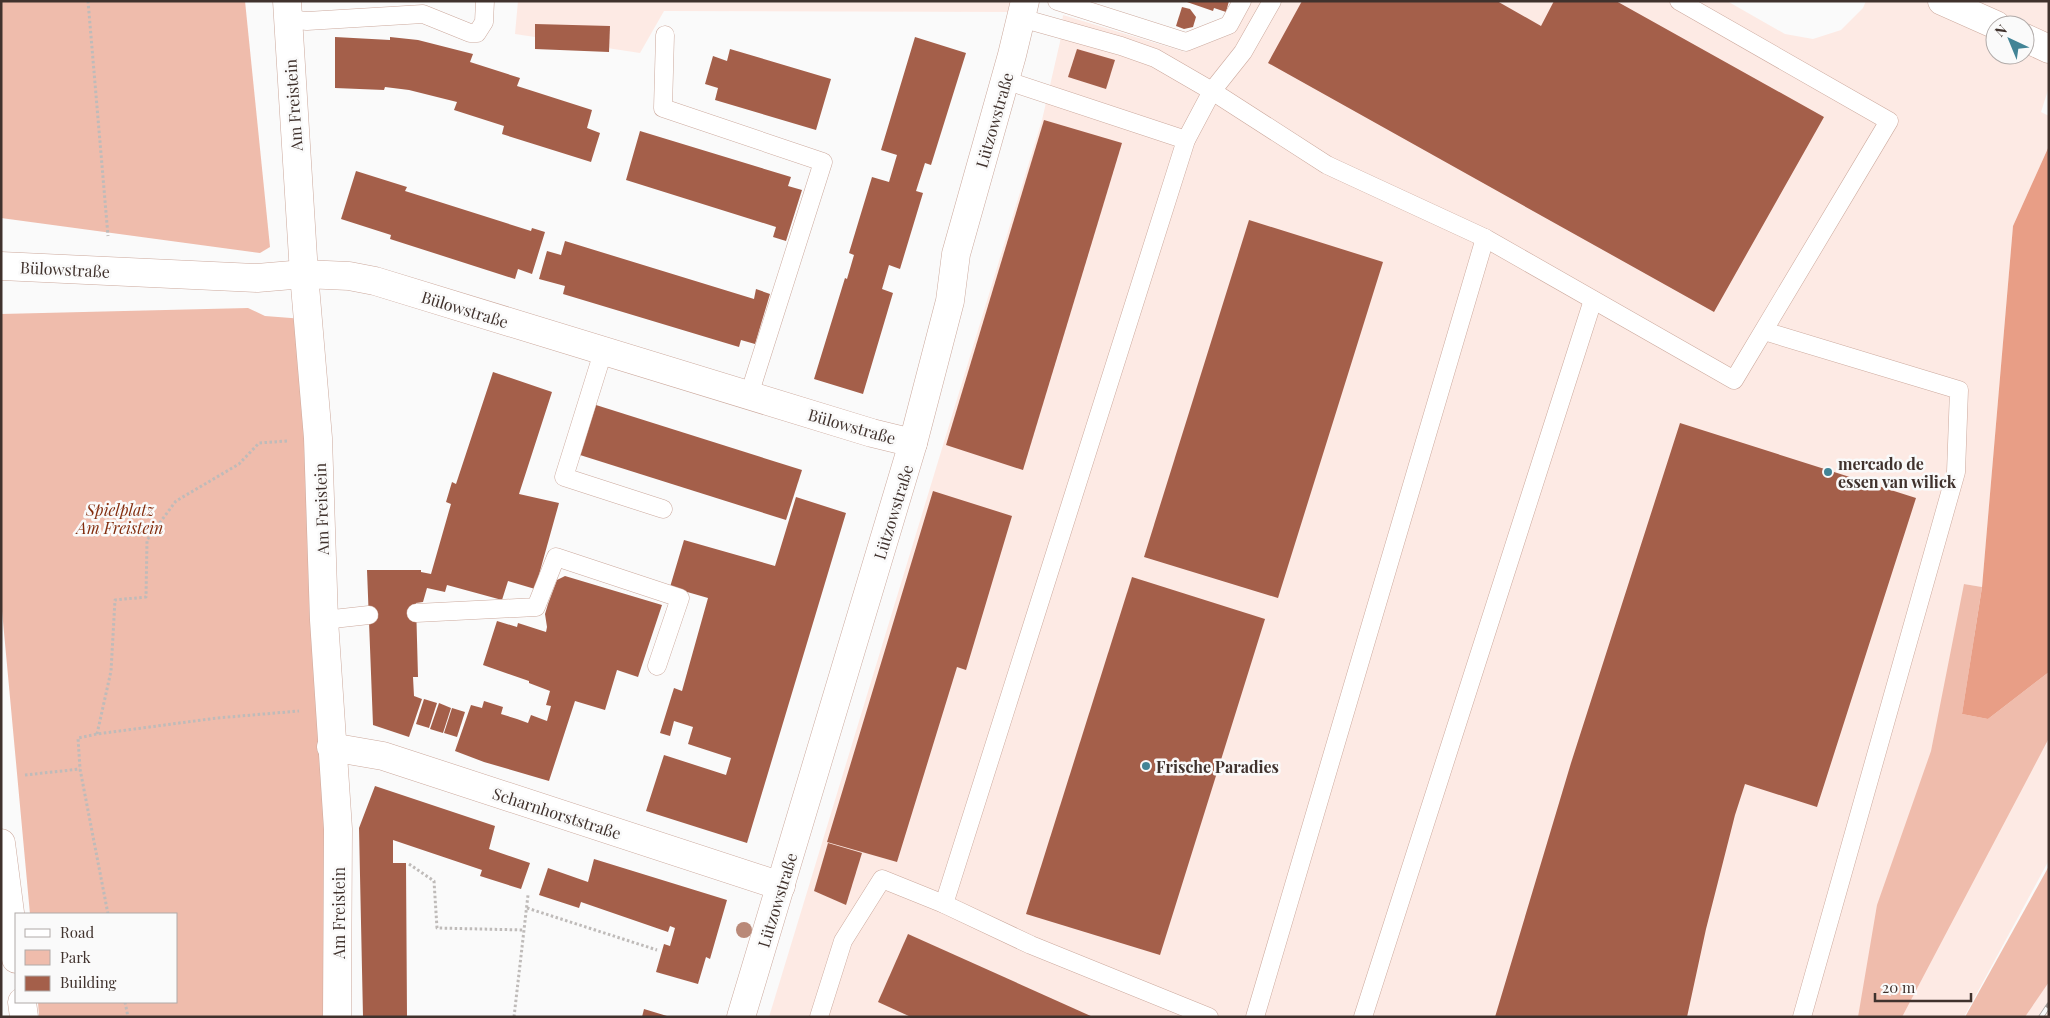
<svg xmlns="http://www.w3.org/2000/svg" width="2050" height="1018" viewBox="0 0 2050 1018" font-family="'Playfair Display',serif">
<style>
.built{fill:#fdeae4;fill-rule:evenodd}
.green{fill:#efbcac}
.forest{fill:#e89e86}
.building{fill:#a45f4a}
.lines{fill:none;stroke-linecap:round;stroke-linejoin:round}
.lane-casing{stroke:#cca99d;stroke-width:19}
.street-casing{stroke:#cca99d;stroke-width:29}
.secondary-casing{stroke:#cca99d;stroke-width:29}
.primary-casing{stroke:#cca99d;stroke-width:29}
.path{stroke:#bfbbb9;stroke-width:3;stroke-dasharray:2.5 2.5;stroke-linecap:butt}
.lane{stroke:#fff;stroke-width:18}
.street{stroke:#fff;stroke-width:28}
.secondary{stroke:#fff;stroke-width:28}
.primary{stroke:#fff;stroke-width:28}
.rail-casing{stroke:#a6a09d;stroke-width:5.5}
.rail{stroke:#fafafa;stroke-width:4;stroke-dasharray:11;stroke-linecap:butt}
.tree{fill:#b98978}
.poi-dot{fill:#428496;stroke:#fafafa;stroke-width:2}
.labels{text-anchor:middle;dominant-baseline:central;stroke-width:5;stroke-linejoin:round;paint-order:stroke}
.street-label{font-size:16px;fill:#40322d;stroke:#fafafa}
.poi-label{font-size:16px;font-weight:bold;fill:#40322d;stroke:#fafafa;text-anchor:start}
.park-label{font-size:16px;font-style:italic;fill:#832d0e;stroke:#fafafa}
</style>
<rect width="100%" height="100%" fill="#fafafa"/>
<!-- built -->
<g class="built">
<polygon points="518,1 1021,1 1019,12 664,11 640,53 515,34"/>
<path d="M1250,1h477l58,33 28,5 28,-9 22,-22 3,-7h183v86l-8,25 8,4v30l-36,80 -31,361 -18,-3 24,135 61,-47v188l-85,157h-1195l273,-897 18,-78 3,-27 122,37 47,-18zM1995,25h30v30h-30z"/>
<polygon points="2049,982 2049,1017 2025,1017"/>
</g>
<!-- green -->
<g class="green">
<polygon points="1,1 245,1 270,247 260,253 1,218"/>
<polygon points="248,308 265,316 304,319 333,1017 39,1017 38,1002 176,1002 176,914 30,914 1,600 1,314"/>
<polygon points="1964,584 1982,587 1962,714 1988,719 2049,672 2049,738 1902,1017 1858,1017 1877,905 1931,751"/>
<polygon points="2049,866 2049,982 2025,1017 1965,1017"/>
</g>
<!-- forest -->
<polygon class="forest" points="2049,146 2049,672 1988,719 1962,714 1982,587 2013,226"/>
<!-- building -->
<g class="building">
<polygon points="1184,1 1229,1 1226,12 1214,8 1213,11"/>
<polygon points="1302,1 1497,1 1541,26 1554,1 1616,1 1824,117 1714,312 1268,63"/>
<polygon points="1182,7 1190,9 1196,17 1193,27 1184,29 1176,26"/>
<polygon points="535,24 610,26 609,52 535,49"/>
<polygon points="335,37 390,40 390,37 418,40 473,54 470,62 520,78 517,86 592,110 587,128 600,133 591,162 502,134 504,126 454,110 457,102 409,90 385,87 384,90 335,88"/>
<polygon points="915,37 966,53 931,165 925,163 916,191 923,193 900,269 889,265 882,289 893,293 863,394 814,379 845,278 847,279 854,255 849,253 872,177 889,182 897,155 881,150"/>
<polygon points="730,49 831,79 816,130 715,100 718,88 705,84 713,56 727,61"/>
<polygon points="1077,49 1115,60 1106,89 1068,77"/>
<polygon points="1044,120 1122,143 1023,470 946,445"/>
<polygon points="640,131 791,177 788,186 802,190 786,241 773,237 776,227 626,180"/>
<polygon points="356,171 407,187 405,191 531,231 532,228 545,232 532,274 518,269 515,279 390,239 391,235 341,219"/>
<polygon points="1249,220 1383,262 1278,598 1144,557"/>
<polygon points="565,241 754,299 756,289 770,294 755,344 741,340 739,347 563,294 565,286 539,279 547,251 561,255"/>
<polygon points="493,372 552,392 519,494 559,503 535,589 508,581 502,600 447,585 445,592 427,588 423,602 416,603 418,677 413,677 414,696 422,699 409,737 373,725 367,570 421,570 421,572 431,574 451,504 446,502 452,482 456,484"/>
<polygon points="596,405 802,470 786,520 580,455"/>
<polygon points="1680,423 1916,498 1817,807 1745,784 1735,815 1706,929 1687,1017 1495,1017 1571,763"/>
<polygon points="933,491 1012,516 966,670 957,667 897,862 827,842"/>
<polygon points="796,497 846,513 747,843 646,811 664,755 726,775 731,758 688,744 693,727 674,721 670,736 660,733 674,688 682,691 708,598 670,587 684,540 775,566"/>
<polygon points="565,576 662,605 638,677 617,670 605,710 575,701 549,781 484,762 455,751 471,705 482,708 484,701 503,707 501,714 517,719 528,723 531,715 547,721 551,706 546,705 550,691 529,683 529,681 483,665 497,621 517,627 518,623 546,632 547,627 545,614 548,604 557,580"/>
<polygon points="1132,577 1265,619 1160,955 1026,914"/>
<polygon points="424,699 437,703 429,728 416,724"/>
<polygon points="439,703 451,708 443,733 430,729"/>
<polygon points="452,708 465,712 457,737 444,733"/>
<polygon points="375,786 495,826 489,849 530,863 521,889 480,876 482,870 393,840 393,863 406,863 407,1017 363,1017 359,828"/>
<polygon points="828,843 862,853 846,905 814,891"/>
<polygon points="594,859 727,900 710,959 706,957 698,984 656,972 664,944 670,946 675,928 670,926 668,932 581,902 579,908 539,895 548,868 588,882"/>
<polygon points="908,934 1093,1017 911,1017 878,1002"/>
<polygon points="644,1009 667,1016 667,1017 642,1017"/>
</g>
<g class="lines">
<!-- lane casing -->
<g class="lane-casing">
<g id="lane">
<polyline points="1057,1 1186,42 1229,25 1242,1"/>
<polyline points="1272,1 1243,52 1212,91 1327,165 1485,238 1734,380 1889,121 1679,1"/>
<polyline points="288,19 307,21 423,14 470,33 477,33 484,22 485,1"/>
<polyline points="665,35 663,108 823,162 749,395"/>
<polyline points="1005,80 1186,140"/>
<polyline points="1764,331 1959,390 1956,472 1802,1017"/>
<polyline points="603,352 564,477 663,509"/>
<polyline points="416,613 536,607 556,557 680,598 657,666"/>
<polyline points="324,620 369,615"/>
<polyline points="944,904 1186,140 1212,91 1155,58 1121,46 1021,18"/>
<polyline points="819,1017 843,941 882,879 944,904 1031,945 1209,1017"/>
<polyline points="1255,1017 1485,238"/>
<polyline points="1363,1017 1593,300"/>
</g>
</g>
<!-- street casing -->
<g class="street-casing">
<g id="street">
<polyline points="287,1 304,274 318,438 324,620 338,829 337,1017"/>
<polyline points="1,266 257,278 304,274 349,276 375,281 872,433 913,443"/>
<polyline points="331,747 383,756 781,886"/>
<polyline points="741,1017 913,443 950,301 956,254 1012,55 1025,1"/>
</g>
</g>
<!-- secondary casing -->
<g class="secondary-casing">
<g id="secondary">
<polyline points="1,843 16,959"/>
<polyline points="22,1002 24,1017"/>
</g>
</g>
<!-- primary casing -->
<g class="primary-casing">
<g id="primary">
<polyline points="1942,1 1996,25"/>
<polyline points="2025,38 2049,49"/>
</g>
</g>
<!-- path -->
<g class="path">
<polyline points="88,1 108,236"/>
<polyline points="97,734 111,671 115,600 146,597 147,540 176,501 239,464 259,443 287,441"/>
<polyline points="25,775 80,769"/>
<polyline points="409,864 434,881 437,928 524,930"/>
<polyline points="527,908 657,950"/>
<polyline points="108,914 80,769 78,738 97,734 217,718 299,711"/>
<polyline points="125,1002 128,1017"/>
<polyline points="514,1017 528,895"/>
</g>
<!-- lane -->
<use href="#lane" class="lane"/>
<!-- street -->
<use href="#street" class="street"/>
<!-- secondary -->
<use href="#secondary" class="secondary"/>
<!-- primary -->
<use href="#primary" class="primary"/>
<!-- rail casing -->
<g class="rail-casing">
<polyline id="rail" points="2041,1017 2049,1005"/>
</g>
<!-- rail -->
<use href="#rail" class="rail"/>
</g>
<!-- trees -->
<circle class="tree" cx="744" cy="930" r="8"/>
<!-- markers -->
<g class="poi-dot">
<circle cx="1828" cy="472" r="5"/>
<circle cx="1146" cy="766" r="5"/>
</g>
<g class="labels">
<!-- street labels -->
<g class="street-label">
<text transform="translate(293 105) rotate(-94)">Am Freistein</text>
<text transform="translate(994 120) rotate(-74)">Lützowstraße</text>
<text transform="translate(65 269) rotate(3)">Bülowstraße</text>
<text transform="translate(465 309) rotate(17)">Bülowstraße</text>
<text transform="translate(852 426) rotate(16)">Bülowstraße</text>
<text transform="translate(321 509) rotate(-92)">Am Freistein</text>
<text transform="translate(893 512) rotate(-73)">Lützowstraße</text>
<text transform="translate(557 813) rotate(18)">Scharnhorststraße</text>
<text transform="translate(777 900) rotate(-73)">Lützowstraße</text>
<text transform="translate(338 913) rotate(-90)">Am Freistein</text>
</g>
<!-- poi labels -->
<g class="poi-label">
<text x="1838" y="463">mercado de<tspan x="1838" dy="18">essen van wilick</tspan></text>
<text x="1156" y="766">Frische Paradies</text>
</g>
<!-- park labels -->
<g class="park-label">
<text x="120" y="509">Spielplatz<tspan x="120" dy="18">Am Freistein</tspan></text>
</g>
</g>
<!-- border -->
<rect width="2050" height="1018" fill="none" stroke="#40322d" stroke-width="5"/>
<!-- legend -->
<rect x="15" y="913" width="162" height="90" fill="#fafafa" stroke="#b0aaa8"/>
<rect x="25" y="929" width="25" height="8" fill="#ffffff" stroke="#b0aaa8"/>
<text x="60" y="938" font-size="15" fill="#40322d">Road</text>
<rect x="25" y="950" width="25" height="15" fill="#efbcac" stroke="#b0aaa8"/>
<text x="60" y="963" font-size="15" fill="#40322d">Park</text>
<rect x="25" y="976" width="25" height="15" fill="#a45f4a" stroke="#b0aaa8"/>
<text x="60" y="988" font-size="15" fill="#40322d">Building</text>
<!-- north arrow -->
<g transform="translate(2010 40) rotate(316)"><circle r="24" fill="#fafafa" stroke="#b0aaa8"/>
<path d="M0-4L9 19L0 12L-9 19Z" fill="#428496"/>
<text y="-8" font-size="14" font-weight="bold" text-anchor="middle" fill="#40322d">N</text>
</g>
<!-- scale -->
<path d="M1875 993v8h96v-8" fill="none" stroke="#40322d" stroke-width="2.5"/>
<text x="1882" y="993" font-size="15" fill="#40322d" stroke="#fafafa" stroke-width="4" paint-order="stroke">20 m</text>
</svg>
